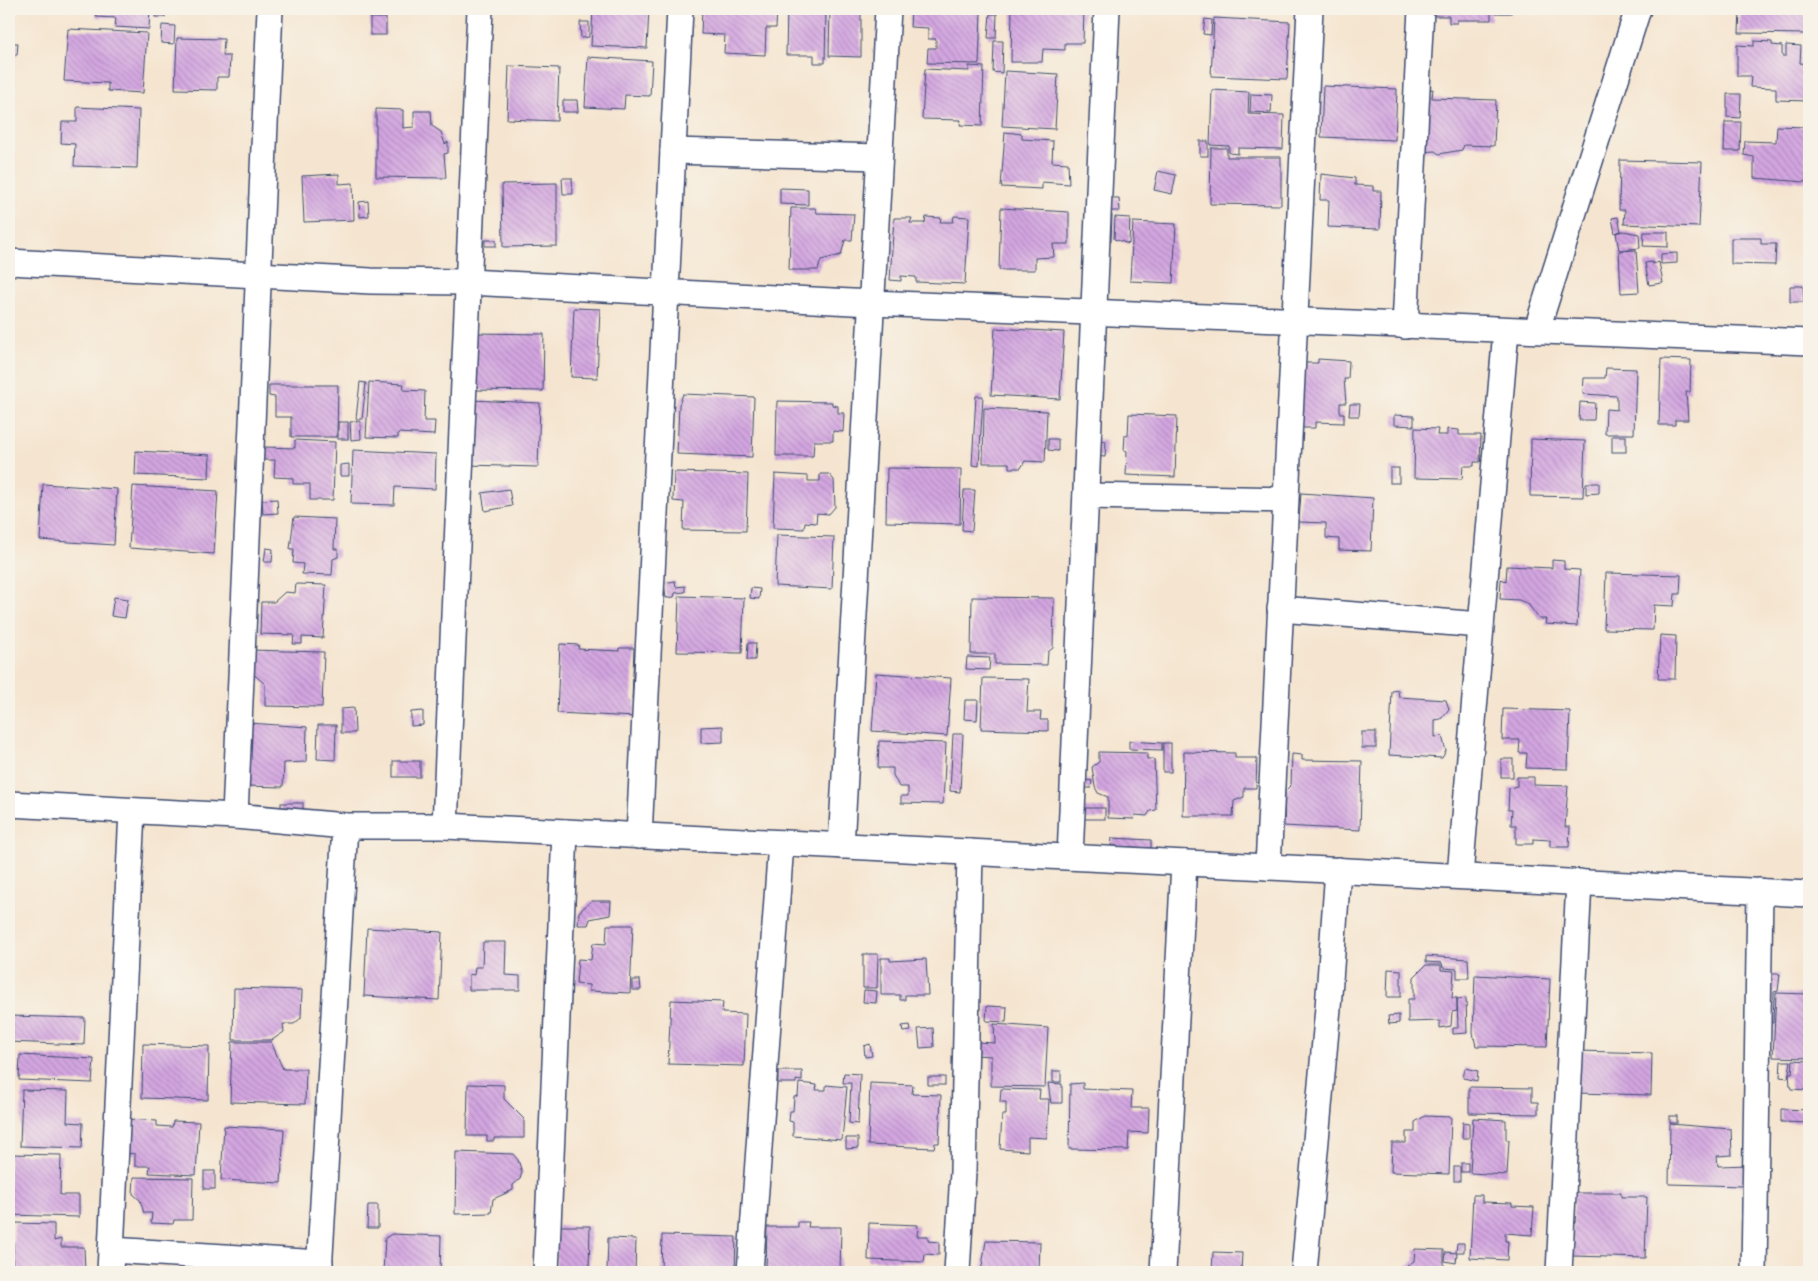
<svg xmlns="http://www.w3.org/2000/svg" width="1818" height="1281" viewBox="0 0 1818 1281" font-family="'Gentium Book Plus',serif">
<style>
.building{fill:url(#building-back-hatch)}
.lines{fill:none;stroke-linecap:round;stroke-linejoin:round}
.street-casing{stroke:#3c4a6f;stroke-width:28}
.street{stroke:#fff;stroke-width:25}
</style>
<defs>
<pattern id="building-back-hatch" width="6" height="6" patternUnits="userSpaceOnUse" patternTransform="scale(1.25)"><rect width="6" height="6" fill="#d4a6e1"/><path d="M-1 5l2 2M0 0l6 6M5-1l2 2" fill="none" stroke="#ab88ba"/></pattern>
</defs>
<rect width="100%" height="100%" fill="#f7f3e8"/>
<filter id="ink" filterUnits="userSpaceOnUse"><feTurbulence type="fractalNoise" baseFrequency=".02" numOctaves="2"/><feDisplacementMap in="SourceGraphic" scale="10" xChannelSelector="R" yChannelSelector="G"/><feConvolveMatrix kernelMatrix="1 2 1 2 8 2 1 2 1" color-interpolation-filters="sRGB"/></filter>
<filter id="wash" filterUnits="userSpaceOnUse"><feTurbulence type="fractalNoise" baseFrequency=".0096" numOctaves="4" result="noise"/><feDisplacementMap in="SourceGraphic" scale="20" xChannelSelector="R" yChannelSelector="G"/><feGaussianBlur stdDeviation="1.12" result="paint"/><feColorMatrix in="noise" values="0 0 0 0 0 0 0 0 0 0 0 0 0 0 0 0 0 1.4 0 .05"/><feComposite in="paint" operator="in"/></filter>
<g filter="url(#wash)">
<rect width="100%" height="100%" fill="#f5e5d0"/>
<g id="blocks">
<!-- building -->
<g class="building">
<polygon points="97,9 150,9 149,29 115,27 116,18 96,17"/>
<rect x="155" y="9" width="10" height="8"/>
<polygon points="593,9 649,9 647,48 591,46"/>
<polygon points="702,9 777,9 776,28 766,28 765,55 724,53 725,35 701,34"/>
<polygon points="787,9 826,9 825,63 814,63 814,55 786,55"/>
<polygon points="830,9 861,9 861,57 829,56"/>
<polygon points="911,9 974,9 974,11 981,12 979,64 927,63 928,48 936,48 936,39 928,39 928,28 910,27"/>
<polygon points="1012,9 1084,9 1083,43 1065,43 1065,50 1043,49 1042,62 1011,62"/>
<polygon points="1425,9 1491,9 1491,20 1457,20 1457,23 1449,23 1449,16 1424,16"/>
<rect x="1495" y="9" width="16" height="4"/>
<polygon points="1740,9 1809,9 1809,34 1739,33"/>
<polygon points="990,14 997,14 996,38 988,38"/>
<rect x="370" y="18" width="16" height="17"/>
<polygon points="1214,18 1290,22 1287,79 1211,76"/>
<polygon points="1205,19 1212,20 1211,35 1203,34"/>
<polygon points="580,22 589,22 589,37 581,38"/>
<polygon points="162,25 175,26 174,44 161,43"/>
<polygon points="68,29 147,33 143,93 108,91 108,83 64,81"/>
<polygon points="177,38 224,39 223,56 230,56 229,77 217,77 217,90 175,89"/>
<polygon points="994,41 1003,41 1002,73 993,72"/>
<polygon points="1754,41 1772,42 1772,45 1782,46 1782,56 1786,56 1786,45 1801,46 1800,63 1809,64 1809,101 1776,100 1776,88 1750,87 1751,76 1737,76 1737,45 1754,46"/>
<polygon points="9,43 18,43 17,55 9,54"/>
<polygon points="588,57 652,61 650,96 625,95 624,109 585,107"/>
<polygon points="509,66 559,68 557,121 507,119"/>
<polygon points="969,66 984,67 982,126 960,125 961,120 922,119 925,69 969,71"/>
<polygon points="1005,71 1058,74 1055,129 1002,126"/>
<polygon points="1323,86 1397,89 1395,140 1321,137"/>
<polygon points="1433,89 1432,98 1496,100 1494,146 1464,145 1462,150 1439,154 1435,151 1421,152 1424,90"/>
<polygon points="1212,90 1249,92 1248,114 1284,115 1283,149 1238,148 1238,154 1229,153 1229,146 1210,145"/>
<polygon points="1251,94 1272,95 1271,113 1250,112"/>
<polygon points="1727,94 1741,94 1740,118 1727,117"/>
<polygon points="563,100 577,100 578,112 563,112"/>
<polygon points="77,107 139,110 137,168 74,166 75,144 61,143 62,122 77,122"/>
<polygon points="376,109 403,110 403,128 414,127 414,111 431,111 432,126 441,132 445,144 448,142 448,153 444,154 446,178 376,177"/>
<polygon points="1725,122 1741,122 1740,151 1724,151"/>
<polygon points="1777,126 1806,127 1806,182 1754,178 1754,157 1744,155 1745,141 1776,142"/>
<polygon points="1005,132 1022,134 1022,139 1053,141 1052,162 1068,163 1069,184 1042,182 1042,189 1001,187"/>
<rect x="1200" y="141" width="8" height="15"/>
<polygon points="1211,148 1227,148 1227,157 1281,157 1281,205 1210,204"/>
<polygon points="1620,160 1702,162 1699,227 1624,224 1625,210 1619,210"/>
<polygon points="1158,171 1176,175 1172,194 1154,190"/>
<polygon points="339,174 339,184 353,183 354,220 304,222 302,176"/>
<polygon points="1321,174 1355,178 1355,185 1373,186 1373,191 1381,191 1380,229 1328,227 1329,200 1320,200"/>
<polygon points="562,178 572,178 573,194 563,194"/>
<polygon points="557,183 557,246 503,247 502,184"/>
<polygon points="780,188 808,189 808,205 780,204"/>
<polygon points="1107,198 1119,198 1120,211 1107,211"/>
<polygon points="368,201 369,216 360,217 359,202"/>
<polygon points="791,208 815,208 817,213 854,214 852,240 845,240 841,255 821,260 818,270 789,270"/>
<polygon points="1001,208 1069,212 1069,244 1053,244 1054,257 1035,258 1035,270 999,270"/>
<polygon points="1104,215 1112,215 1111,242 1103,242"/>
<polygon points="954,216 969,217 965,284 916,282 916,277 901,276 901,281 890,280 894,218 912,218 910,223 925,223 926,217 941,218 940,222 953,222"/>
<polygon points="1115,217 1130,218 1129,244 1114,239"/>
<polygon points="1618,217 1621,231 1615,233 1612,218"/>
<polygon points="1133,222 1176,224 1173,283 1130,281"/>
<polygon points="1623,231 1639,234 1640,248 1619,250 1616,233"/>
<polygon points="1644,232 1668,232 1668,247 1643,246"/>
<polygon points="1731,238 1761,238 1761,244 1776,244 1775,265 1731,264"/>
<rect x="485" y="240" width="11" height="6"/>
<polygon points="1636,250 1639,292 1621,293 1619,251"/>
<polygon points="1677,253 1677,263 1661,264 1661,254"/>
<polygon points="1652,262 1653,264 1659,262 1663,283 1649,285 1645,263"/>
<polygon points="1790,286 1803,286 1804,302 1790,302"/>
<polygon points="574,308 600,309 597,378 571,377"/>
<polygon points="995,328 1064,332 1060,399 991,395"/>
<polygon points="474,333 544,334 543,391 473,390"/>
<polygon points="1318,359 1349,361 1348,379 1344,379 1346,403 1340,403 1340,413 1344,413 1344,423 1315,422 1315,428 1298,428 1304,363 1318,363"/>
<polygon points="1661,359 1691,360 1690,392 1686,392 1688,420 1675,420 1675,425 1659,425"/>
<polygon points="1606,368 1636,369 1634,434 1605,434 1606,409 1617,410 1617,396 1583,394 1584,378 1605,378"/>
<polygon points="360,382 366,383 362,419 356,419"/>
<polygon points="369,382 404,384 403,390 425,391 424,421 435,421 434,435 398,433 398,438 366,437"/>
<polygon points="269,385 338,385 337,437 291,437 291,417 275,417 275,397 269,396"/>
<polygon points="683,394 754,397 752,457 677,454 679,405"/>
<polygon points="976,396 983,396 979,466 972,465"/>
<polygon points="470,400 540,403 538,467 468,465"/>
<polygon points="777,401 832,402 832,405 838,406 838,413 844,413 843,432 833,431 833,441 814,441 813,456 776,456"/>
<polygon points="1580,402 1595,403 1594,420 1579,420"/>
<polygon points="1350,404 1360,404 1359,416 1349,416"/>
<polygon points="984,408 1047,411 1045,462 1025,461 1021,468 1009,468 1009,463 983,463"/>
<polygon points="1129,414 1177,416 1175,477 1126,475 1127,451 1124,450 1125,435 1128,436"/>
<polygon points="1394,415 1414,416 1414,426 1394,425"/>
<polygon points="360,421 361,439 351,440 350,422"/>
<rect x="338" y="422" width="10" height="17"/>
<polygon points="1415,428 1438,429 1437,435 1447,435 1447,429 1459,430 1459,435 1481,435 1480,462 1474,462 1474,466 1463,466 1462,479 1414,478"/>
<rect x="1612" y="436" width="14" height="16"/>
<polygon points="1048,439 1058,439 1058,451 1048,450"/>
<polygon points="1531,439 1585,441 1583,497 1530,496"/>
<polygon points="295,440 335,442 333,500 310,500 310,484 293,484 293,478 274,477 275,460 263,460 264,447 295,448"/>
<polygon points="1096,440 1106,441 1105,457 1095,456"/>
<polygon points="353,450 436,454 435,489 395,487 394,505 351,504"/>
<polygon points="136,451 210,455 209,478 135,475"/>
<polygon points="349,464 349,476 340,476 340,465"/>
<polygon points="887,468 961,469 960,524 886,522"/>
<rect x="1390" y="468" width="9" height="15"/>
<polygon points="674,472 748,474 746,531 683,530 684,502 673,501"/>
<polygon points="775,474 808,476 808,481 820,481 820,474 829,474 834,480 835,507 829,514 817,513 816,523 805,522 804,529 773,528"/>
<polygon points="1586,483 1599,483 1599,493 1586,494"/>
<polygon points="43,484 117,489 114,545 40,540"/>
<polygon points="133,486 218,491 214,554 129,548"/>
<polygon points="509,489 512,506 485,511 482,493"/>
<polygon points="964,490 975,490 972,531 962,530"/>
<polygon points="1301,493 1373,498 1371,551 1339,550 1339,539 1326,538 1326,523 1299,522"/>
<polygon points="277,499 278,513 263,514 262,500"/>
<polygon points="294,517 335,519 334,549 338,549 338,557 333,559 332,575 302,574 303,564 293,563 294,549 290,549"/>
<polygon points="777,535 834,537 832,589 775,586"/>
<polygon points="266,548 273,549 272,562 264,562"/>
<polygon points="1552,560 1564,561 1564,569 1580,570 1577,626 1545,624 1546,619 1539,619 1528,604 1519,600 1500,599 1501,579 1506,581 1507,566 1552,568"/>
<polygon points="1606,573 1681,575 1680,594 1675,594 1674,606 1654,605 1653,630 1604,629"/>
<polygon points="675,581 676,587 685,586 685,592 675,593 674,597 666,598 664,583"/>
<polygon points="296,584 326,585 323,638 302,637 302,644 293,644 294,635 260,634 261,602 274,602 285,592 295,593"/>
<polygon points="751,588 760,589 759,599 750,598"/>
<polygon points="679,596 744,598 742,653 677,652"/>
<polygon points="114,597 128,599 125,618 111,616"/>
<polygon points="972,597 1054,598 1053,648 1048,652 1047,665 995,664 995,654 971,654"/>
<polygon points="1660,635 1676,636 1675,679 1658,679"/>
<polygon points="748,643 756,643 755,660 747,660"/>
<polygon points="560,644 579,645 578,649 619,651 619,648 634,648 632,700 635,700 635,717 557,713"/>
<polygon points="249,650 324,652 322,707 265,706 265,684 250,671"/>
<polygon points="967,657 990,658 989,670 966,669"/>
<polygon points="876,673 951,678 947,736 872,731"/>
<polygon points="983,678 1029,679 1027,712 1041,712 1040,720 1048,720 1048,731 981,729"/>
<polygon points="1398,690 1399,697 1446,700 1449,709 1441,719 1435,720 1435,737 1442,736 1446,751 1442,758 1389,755 1392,691"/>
<polygon points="965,700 978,700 977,720 964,719"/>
<polygon points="354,708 355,733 341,733 341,709"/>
<polygon points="1503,709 1570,711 1568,769 1526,768 1527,753 1519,753 1520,740 1502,740"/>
<polygon points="423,711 423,725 411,726 411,712"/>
<polygon points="249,723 307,727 306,762 284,763 283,787 245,786"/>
<polygon points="318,725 336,725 335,760 317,759"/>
<polygon points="723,726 723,742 701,743 701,727"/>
<rect x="1362" y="732" width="14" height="16"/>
<polygon points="953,734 963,734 960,792 950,791"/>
<polygon points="879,741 946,743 943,804 901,803 901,796 908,796 908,787 899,787 893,775 893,768 878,768"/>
<polygon points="1129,741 1162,743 1162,750 1129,749"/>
<rect x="1163" y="743" width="8" height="29"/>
<polygon points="1099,752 1147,753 1147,759 1154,759 1156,810 1150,811 1147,816 1135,815 1134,819 1108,818 1108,797 1098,793 1095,787 1092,767 1099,762"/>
<polygon points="1184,752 1235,753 1235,758 1257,758 1256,788 1244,788 1244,797 1234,801 1233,816 1183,816"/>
<polygon points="1292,754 1302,755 1302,760 1362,761 1360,830 1284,826 1285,791 1291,785"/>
<rect x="1501" y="759" width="12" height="18"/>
<rect x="393" y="761" width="27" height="16"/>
<polygon points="1517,777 1534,777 1534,785 1568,786 1565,827 1570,827 1569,847 1550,847 1550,840 1533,839 1533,844 1516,844 1516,825 1511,825 1512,810 1508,810 1509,788 1517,786"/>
<polygon points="1086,780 1092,781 1091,788 1085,788"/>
<rect x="281" y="803" width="22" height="11"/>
<rect x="1083" y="808" width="22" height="11"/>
<polygon points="1112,838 1151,840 1151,848 1111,846"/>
<polygon points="591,901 611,901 610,915 590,919 588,925 578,925 579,912"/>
<polygon points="607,925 633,925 630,993 589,991 589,985 576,984 578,959 591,960 593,943 606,944"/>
<polygon points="367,928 442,932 439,1000 364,996"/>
<polygon points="483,942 506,942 505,975 520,976 520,990 469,990 469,974 474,975 475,967 482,967"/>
<polygon points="863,954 878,954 877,988 863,988"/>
<polygon points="1426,956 1468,959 1469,978 1457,978 1457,969 1443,968 1442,963 1426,962"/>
<polygon points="881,958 890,958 890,961 926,959 928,995 905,995 905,1000 900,1000 900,995 881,995"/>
<polygon points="1426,965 1441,965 1441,970 1454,971 1452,998 1457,998 1457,1011 1452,1012 1451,1026 1440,1028 1440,1021 1408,1022 1408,999 1414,999 1414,977"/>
<polygon points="1388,969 1401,970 1401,997 1387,997"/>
<polygon points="1771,974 1780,974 1778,991 1774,992 1773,1023 1759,1021 1767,1003"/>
<polygon points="1475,975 1550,979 1547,1047 1476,1046 1473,1033"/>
<polygon points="632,980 640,980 641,990 632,990"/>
<polygon points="234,988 302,990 301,1018 294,1024 283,1024 284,1032 272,1040 233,1040"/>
<polygon points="864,990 877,991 876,1003 863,1002"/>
<polygon points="1776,993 1809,994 1809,1058 1773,1057"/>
<polygon points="1466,998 1467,1033 1453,1034 1453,1028 1458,1028 1457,999"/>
<polygon points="671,1000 723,1002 722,1013 746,1014 744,1066 668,1064"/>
<polygon points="987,1006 1007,1007 1006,1022 986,1021"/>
<polygon points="1399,1015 1399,1023 1389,1024 1388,1016"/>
<polygon points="9,1016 85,1018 84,1045 9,1042"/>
<polygon points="994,1024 1048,1028 1045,1087 991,1086 991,1056 976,1055 976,1042 995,1043"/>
<polygon points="910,1025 911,1031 903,1032 902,1026"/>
<polygon points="933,1028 934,1047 920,1048 918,1029"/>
<polygon points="232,1042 271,1042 283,1069 306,1069 305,1104 230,1102"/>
<polygon points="143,1044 209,1046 208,1100 142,1098"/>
<polygon points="870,1044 872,1056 865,1057 864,1046"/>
<polygon points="1577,1051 1652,1053 1651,1095 1576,1093"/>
<polygon points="20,1055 94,1059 92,1083 19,1080"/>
<polygon points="1793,1060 1809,1061 1809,1090 1791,1089 1790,1086 1789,1073 1792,1073"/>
<polygon points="1781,1061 1791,1061 1788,1078 1780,1077"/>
<polygon points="1465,1068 1478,1071 1477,1081 1463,1078"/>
<polygon points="778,1071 802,1071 802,1081 796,1080 796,1083 778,1083"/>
<rect x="1053" y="1071" width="8" height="11"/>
<polygon points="844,1073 860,1074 858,1124 849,1123 851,1083 843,1083"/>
<rect x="928" y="1077" width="17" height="8"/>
<polygon points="799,1083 817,1085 816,1090 826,1090 826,1085 847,1087 842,1140 793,1136 793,1122 789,1121 790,1111 793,1111 794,1097 798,1096"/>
<polygon points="870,1083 913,1085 912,1094 941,1095 939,1143 935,1143 934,1148 868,1145"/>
<polygon points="1048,1083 1062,1084 1062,1103 1051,1103"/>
<polygon points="1083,1083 1083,1089 1132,1091 1131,1108 1149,1108 1148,1133 1129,1132 1128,1150 1069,1149 1070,1084"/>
<polygon points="468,1084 504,1085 504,1099 524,1119 524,1138 494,1138 494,1141 487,1141 487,1136 467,1136"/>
<polygon points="1469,1087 1532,1088 1532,1102 1538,1102 1538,1114 1469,1113"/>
<polygon points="1001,1089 1040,1090 1039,1099 1049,1099 1047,1138 1028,1137 1028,1151 1000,1149 1002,1115 1006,1115 1006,1102 1000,1102"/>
<polygon points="22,1090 68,1091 67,1122 83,1123 82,1148 20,1146"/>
<polygon points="1781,1109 1809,1110 1809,1123 1781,1122"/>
<polygon points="1425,1116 1451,1117 1449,1174 1391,1172 1392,1143 1406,1143 1406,1132 1415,1132 1415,1122"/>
<rect x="1670" y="1116" width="7" height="7"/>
<polygon points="1473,1118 1506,1120 1506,1140 1509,1140 1507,1175 1470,1173"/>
<polygon points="128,1119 157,1121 157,1126 172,1127 173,1121 199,1122 196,1175 149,1173 150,1166 135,1166 135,1154 127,1153"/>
<polygon points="1463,1122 1469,1123 1469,1138 1462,1138"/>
<polygon points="1670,1124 1731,1129 1732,1155 1717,1156 1718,1166 1749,1165 1743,1186 1669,1184"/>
<polygon points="224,1126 284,1129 281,1183 221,1180"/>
<polygon points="846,1138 858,1138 858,1148 846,1149"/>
<polygon points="456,1152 513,1154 518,1160 522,1172 520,1179 513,1185 513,1190 493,1199 491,1213 455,1214"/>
<polygon points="9,1154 61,1155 60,1195 79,1195 79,1217 9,1215"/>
<rect x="1461" y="1163" width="7" height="9"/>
<rect x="1454" y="1167" width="6" height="14"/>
<rect x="204" y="1171" width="11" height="18"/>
<polygon points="134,1177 193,1178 192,1220 174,1220 173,1224 151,1223 152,1213 144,1213 140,1200 133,1194"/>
<polygon points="1573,1193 1621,1193 1621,1197 1647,1197 1645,1258 1573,1256"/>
<polygon points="1473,1195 1482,1195 1482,1202 1512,1203 1512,1206 1534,1207 1532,1235 1505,1233 1505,1241 1508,1241 1507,1260 1470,1258"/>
<polygon points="368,1205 378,1205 378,1228 367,1228"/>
<polygon points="798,1222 809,1222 808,1227 841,1227 840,1272 766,1272 767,1227 798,1227"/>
<polygon points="14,1223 54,1224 54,1241 61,1239 61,1247 84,1247 85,1272 12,1272"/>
<polygon points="869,1223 918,1225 917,1236 928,1236 928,1241 939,1242 939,1255 925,1254 924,1262 868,1260"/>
<polygon points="557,1226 590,1226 589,1272 556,1272"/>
<polygon points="392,1234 441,1236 440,1272 383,1272 385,1238"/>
<polygon points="662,1235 736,1237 735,1272 661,1272"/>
<polygon points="608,1238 636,1239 635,1272 607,1272"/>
<polygon points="986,1241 1040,1242 1039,1272 981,1272"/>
<polygon points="1457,1243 1464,1243 1464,1252 1456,1252"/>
<polygon points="1415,1249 1444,1250 1444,1272 1398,1272 1414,1261"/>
<polygon points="1213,1252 1242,1253 1241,1272 1212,1272"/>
<polygon points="1446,1252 1457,1253 1456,1263 1445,1261"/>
</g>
</g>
</g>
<g filter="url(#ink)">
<use href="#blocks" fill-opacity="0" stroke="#3c4a6f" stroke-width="1"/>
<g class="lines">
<!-- street casing -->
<g class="street-casing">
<g id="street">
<polyline points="673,151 879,157"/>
<polyline points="9,262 371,281 468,282 871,303 1809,342"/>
<polyline points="1405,326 1421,9"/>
<polyline points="1537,329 1638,9"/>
<polyline points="1086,496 1285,500"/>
<polyline points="1280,609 1481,625"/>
<polyline points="9,804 235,816 345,826 445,826 1809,894"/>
<polyline points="235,816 270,9"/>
<polyline points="445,826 480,9"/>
<polyline points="639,836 680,9"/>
<polyline points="841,846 888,9"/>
<polyline points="1070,857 1107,9"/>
<polyline points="1268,867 1310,9"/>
<polyline points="1460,876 1506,330"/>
<polyline points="111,1250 320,1263"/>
<polyline points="110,1272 132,811"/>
<polyline points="319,1272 345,826"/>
<polyline points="546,1272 565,832"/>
<polyline points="750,1272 781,843"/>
<polyline points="957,1272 963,1172 970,852"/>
<polyline points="1163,1272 1184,863"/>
<polyline points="1304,1272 1328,1008 1338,870"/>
<polyline points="1559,1272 1579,882"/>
<polyline points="1754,1272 1760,891"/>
</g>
</g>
<!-- street -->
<use href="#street" class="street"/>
</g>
</g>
<!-- margin -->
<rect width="1818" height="1281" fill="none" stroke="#f7f3e8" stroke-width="30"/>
</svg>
